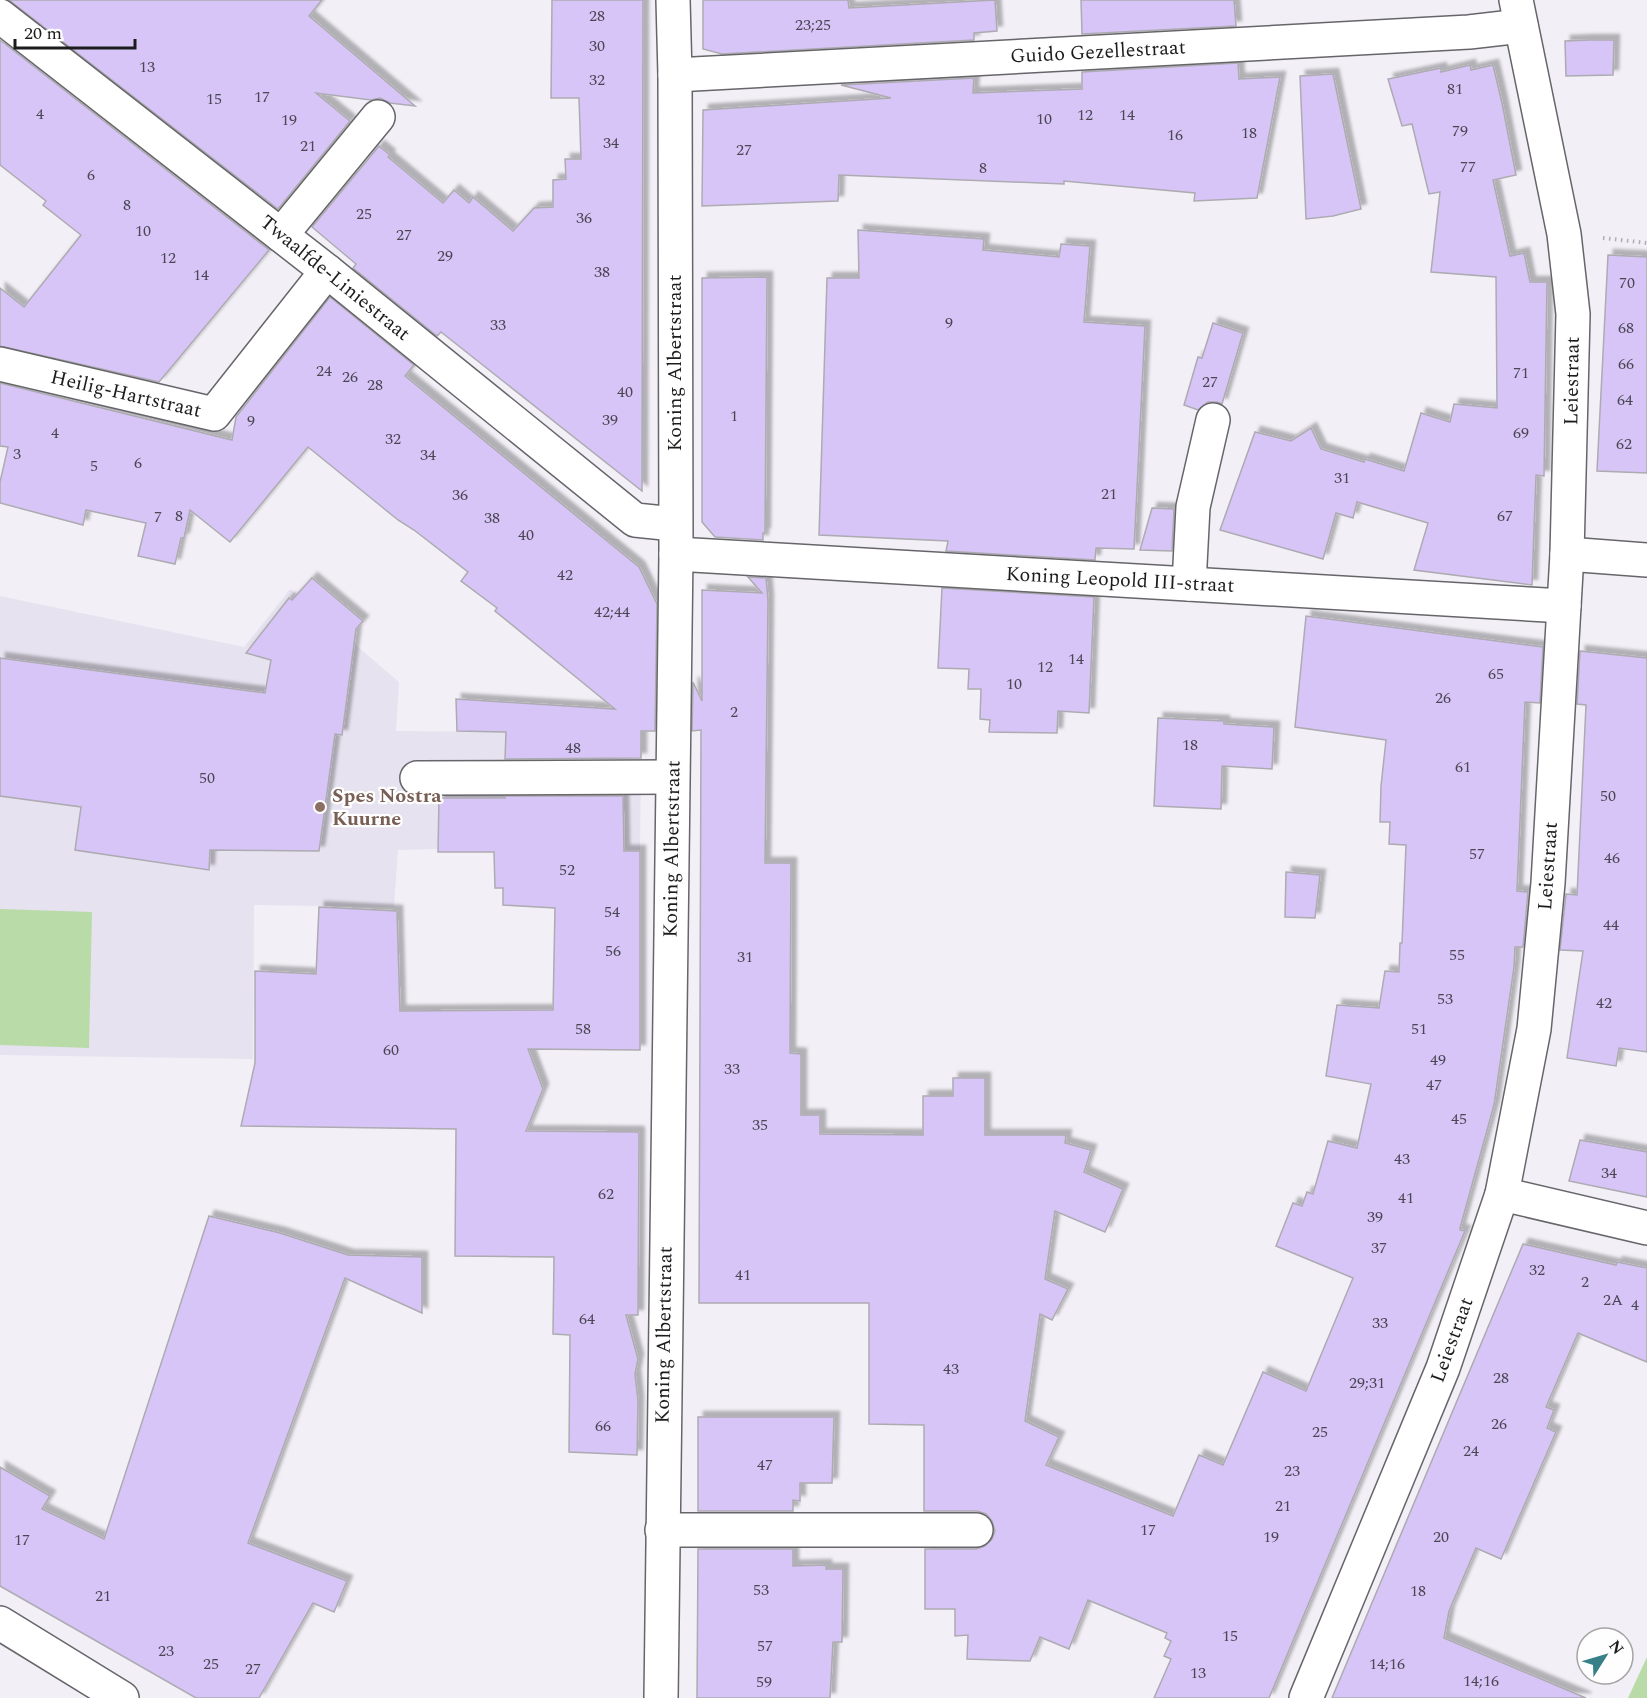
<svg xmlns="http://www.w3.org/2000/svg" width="1647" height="1698" viewBox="0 0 1647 1698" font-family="Spectral,serif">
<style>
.built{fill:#e6e2ef}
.green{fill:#b9dba7}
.building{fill:#d7c5f7;stroke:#adabb1;stroke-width:1.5;filter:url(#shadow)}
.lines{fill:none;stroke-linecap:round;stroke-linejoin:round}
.minor-casing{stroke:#66656a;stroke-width:36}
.path{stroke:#aeadb2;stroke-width:4;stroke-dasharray:1.5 4.5;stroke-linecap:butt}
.minor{stroke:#fff;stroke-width:33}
.education-dot{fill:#8d6e63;stroke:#fefefe;stroke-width:2}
.labels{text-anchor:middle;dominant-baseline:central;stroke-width:4.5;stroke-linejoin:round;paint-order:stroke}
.number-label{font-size:16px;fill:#4b4654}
.street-label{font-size:20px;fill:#1c1c1e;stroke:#fefefe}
.education-label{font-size:20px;font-weight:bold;fill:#785e54;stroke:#fefefe;text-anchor:start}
</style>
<defs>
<filter id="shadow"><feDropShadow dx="5.5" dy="-5.5" stdDeviation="1.5" flood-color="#0004"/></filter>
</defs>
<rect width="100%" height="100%" fill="#f2f0f6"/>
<!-- built -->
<polygon class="built" points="290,589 399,682 396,731 506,732 505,764 641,765 640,851 494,852 438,852 438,849 398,850 394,907 254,905 253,1059 0,1055 0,596 244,647"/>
<!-- green -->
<g class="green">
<polygon points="0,909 92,912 89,1048 0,1045"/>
<polygon points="1647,1657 1647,1698 1628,1698"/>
</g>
<!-- building -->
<g class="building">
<polygon points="9,0 322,0 309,16 415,106 390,103 380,98 371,100 316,93 350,121 278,209"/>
<polygon points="552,0 643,0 642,491 441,332 437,336 353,268 356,264 312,227 379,146 390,155 388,157 443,203 454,190 469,203 473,197 513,231 534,208 553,207 553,180 566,179 565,159 581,159 579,98 551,98"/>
<polygon points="703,0 848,0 849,8 995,0 997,31 974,33 974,40 722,54 703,49"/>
<polygon points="1081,0 1234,0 1236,26 1082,34"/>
<polygon points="0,40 269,250 159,382 0,346 0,288 24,307 81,235 43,205 46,201 0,165"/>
<polygon points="1589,40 1614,40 1613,75 1566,76 1565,41"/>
<polygon points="1238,63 1239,79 1280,77 1257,198 1194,201 1195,193 1064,181 1064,184 839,175 838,201 702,206 703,110 891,98 841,85 974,78 973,93 1082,89 1082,72"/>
<polygon points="1470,65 1471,70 1493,65 1502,103 1516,175 1493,180 1510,256 1524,253 1530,282 1547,282 1544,476 1536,475 1532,585 1414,570 1428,523 1357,502 1353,518 1336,513 1323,559 1220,530 1255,432 1291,441 1311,428 1321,449 1364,462 1365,459 1404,471 1421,413 1450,422 1454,404 1497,408 1496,277 1431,272 1440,192 1429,194 1412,124 1402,126 1388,79 1441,68 1441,72"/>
<polygon points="1333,74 1361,209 1333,216 1306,219 1300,76"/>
<polygon points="858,230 984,239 983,250 1059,257 1061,244 1090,246 1084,322 1145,326 1134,549 1096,548 1095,560 946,551 948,541 819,535 827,278 859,278"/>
<polygon points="1608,255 1647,257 1647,473 1597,471"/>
<polygon points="767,277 765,533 763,533 763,540 715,537 702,522 702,278"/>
<polygon points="330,297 414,365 405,376 639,567 657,604 655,731 641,731 641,758 505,759 506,732 457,731 456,699 615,709 495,611 497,608 461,581 468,572 414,530 398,520 308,447 230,542 190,510 184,538 181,538 175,564 138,556 146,523 86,510 83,525 0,503 0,482 8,447 0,446 0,383 232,440 236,417"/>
<polygon points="1213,323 1243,333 1222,404 1217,402 1208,402 1198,410 1184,405 1198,357 1202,358"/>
<polygon points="1152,508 1174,509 1172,551 1140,550"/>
<polygon points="748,577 766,578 768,600 765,863 791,863 790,1053 801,1054 801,1115 820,1115 820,1134 923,1135 923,1096 953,1096 953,1078 985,1078 985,1135 1066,1135 1065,1143 1091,1150 1084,1172 1123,1189 1105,1232 1055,1211 1045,1279 1068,1289 1052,1320 1040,1314 1025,1421 1059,1437 1046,1465 1173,1516 1199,1455 1223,1465 1263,1372 1306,1391 1353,1278 1276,1246 1293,1203 1302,1206 1307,1192 1313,1194 1328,1141 1357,1148 1371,1084 1326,1076 1337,1005 1379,1008 1385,971 1399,972 1400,943 1402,943 1406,845 1389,844 1390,822 1380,822 1381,786 1386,740 1295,727 1306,616 1543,647 1540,703 1525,702 1517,891 1528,892 1523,947 1515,947 1514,967 1494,1105 1460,1228 1460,1230 1465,1231 1269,1698 1154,1698 1171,1659 1164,1656 1171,1641 1165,1638 1167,1633 1088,1600 1069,1649 1040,1637 1030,1661 967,1659 968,1635 955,1636 955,1609 925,1609 925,1549 976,1549 985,1546 992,1539 995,1531 992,1521 986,1514 977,1511 924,1511 924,1425 869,1424 869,1303 699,1303 701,730 692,731 693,682 702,701 702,590 762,593"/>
<polygon points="312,578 363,621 356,629 342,735 335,734 319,851 210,850 209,870 75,850 81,807 0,796 0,658 265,693 271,660 246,653 289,598 292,600"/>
<polygon points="942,588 1094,597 1089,713 1058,711 1057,733 989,732 990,720 980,719 981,689 968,689 969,669 938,668"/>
<polygon points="1580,651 1647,658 1647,1052 1619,1048 1616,1066 1567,1058 1583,951 1560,950 1566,894 1577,895 1586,705 1577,704"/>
<polygon points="1158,718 1224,721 1224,724 1274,727 1272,769 1222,766 1221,809 1154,806"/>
<polygon points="505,796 623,796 624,851 640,851 640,1050 528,1049 543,1089 526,1131 638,1132 639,1134 638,1315 626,1315 638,1359 635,1374 638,1401 637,1455 569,1452 570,1335 553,1334 554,1257 455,1256 456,1129 241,1126 255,1063 255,971 316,974 319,907 397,911 400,1011 553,1010 555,908 503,905 503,888 495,888 494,852 438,852 439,798 505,798"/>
<polygon points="1286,872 1320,875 1315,918 1285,917"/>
<polygon points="1580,1140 1647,1152 1647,1197 1569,1181"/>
<polygon points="209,1216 280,1233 348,1255 422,1257 422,1313 345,1278 248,1543 347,1581 334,1612 313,1603 259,1698 196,1698 0,1586 0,1467 50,1496 42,1509 104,1539"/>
<polygon points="1523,1244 1616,1265 1617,1262 1647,1268 1647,1362 1578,1333 1546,1407 1554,1410 1547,1428 1556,1432 1501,1559 1476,1548 1449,1611 1444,1638 1586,1698 1332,1698"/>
<polygon points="698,1417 834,1417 832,1483 800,1483 800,1501 793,1500 793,1511 698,1511"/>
<polygon points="698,1549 793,1549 793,1566 826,1565 826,1569 843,1569 842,1642 833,1642 830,1698 697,1698"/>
</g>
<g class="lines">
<!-- minor casing -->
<g class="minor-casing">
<g id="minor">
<polyline points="0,16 327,271 635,520 674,524"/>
<polyline points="675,75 1469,32 1521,26"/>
<polyline points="281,235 378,117"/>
<polyline points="0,364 214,414 327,271"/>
<polyline points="676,554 1564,606"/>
<polyline points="1567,554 1647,560"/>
<polyline points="1189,584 1193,507 1213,420"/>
<polyline points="417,778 672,777"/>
<polyline points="1502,1194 1647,1228"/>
<polyline points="662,1530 976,1530"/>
<polyline points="0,1623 122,1698"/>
<polyline points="661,1698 676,554 675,75 673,0"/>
<polyline points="1306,1698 1443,1368 1502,1194 1534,1029 1548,883 1567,554 1573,314 1564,234 1516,0"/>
</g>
</g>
<!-- path -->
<polyline class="path" points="1603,238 1647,243"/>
<!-- minor -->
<use href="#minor" class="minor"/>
</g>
<!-- markers -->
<circle class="education-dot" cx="320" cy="807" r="6"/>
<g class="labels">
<!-- number labels -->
<g class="number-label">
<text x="597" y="16">28</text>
<text x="813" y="25">23;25</text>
<text x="597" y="46">30</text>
<text x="147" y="67">13</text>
<text x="597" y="80">32</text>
<text x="1455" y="89">81</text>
<text x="262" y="97">17</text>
<text x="214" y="99">15</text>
<text x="40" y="114">4</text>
<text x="1085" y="115">12</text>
<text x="1127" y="115">14</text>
<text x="1044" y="119">10</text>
<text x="289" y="120">19</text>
<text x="1460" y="131">79</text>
<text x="1249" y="133">18</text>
<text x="1175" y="135">16</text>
<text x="611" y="143">34</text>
<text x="308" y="146">21</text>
<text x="744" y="150">27</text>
<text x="1468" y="167">77</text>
<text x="983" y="168">8</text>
<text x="91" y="175">6</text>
<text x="127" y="205">8</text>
<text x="364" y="214">25</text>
<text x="584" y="218">36</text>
<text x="143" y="231">10</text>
<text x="404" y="235">27</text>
<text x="445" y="256">29</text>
<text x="168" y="258">12</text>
<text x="602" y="272">38</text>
<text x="201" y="275">14</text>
<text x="1627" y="283">70</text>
<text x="949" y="323">9</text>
<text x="498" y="325">33</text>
<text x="1626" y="328">68</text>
<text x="1626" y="364">66</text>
<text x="324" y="371">24</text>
<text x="1521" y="373">71</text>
<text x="350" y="377">26</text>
<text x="1210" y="382">27</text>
<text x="375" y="385">28</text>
<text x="625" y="392">40</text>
<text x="1625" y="400">64</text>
<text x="734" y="416">1</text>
<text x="610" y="420">39</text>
<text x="251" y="421">9</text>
<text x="55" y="433">4</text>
<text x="1521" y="433">69</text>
<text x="393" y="439">32</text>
<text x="1624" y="444">62</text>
<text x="17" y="454">3</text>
<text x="428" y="455">34</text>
<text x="138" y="463">6</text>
<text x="94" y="466">5</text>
<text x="1342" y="478">31</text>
<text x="1109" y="494">21</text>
<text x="460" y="495">36</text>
<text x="179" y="516">8</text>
<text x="1505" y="516">67</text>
<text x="158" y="517">7</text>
<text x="492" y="518">38</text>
<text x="526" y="535">40</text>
<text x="565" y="575">42</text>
<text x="612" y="612">42;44</text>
<text x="1076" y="659">14</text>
<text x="1045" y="667">12</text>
<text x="1496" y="674">65</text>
<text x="1014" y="684">10</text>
<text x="1443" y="698">26</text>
<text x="734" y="712">2</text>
<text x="1190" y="745">18</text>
<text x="573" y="748">48</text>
<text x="1463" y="767">61</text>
<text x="207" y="778">50</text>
<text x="1608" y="796">50</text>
<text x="1477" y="854">57</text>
<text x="1612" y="858">46</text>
<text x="567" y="870">52</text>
<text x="612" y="912">54</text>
<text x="1611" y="925">44</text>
<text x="613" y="951">56</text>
<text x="1457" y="955">55</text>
<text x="745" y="957">31</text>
<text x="1445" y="999">53</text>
<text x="1604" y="1003">42</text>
<text x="583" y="1029">58</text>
<text x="1419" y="1029">51</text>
<text x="391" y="1050">60</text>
<text x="1438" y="1060">49</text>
<text x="732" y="1069">33</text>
<text x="1434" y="1085">47</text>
<text x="1459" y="1119">45</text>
<text x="760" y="1125">35</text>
<text x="1402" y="1159">43</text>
<text x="1609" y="1173">34</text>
<text x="606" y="1194">62</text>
<text x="1406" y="1198">41</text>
<text x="1375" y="1217">39</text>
<text x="1379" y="1248">37</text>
<text x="1537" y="1270">32</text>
<text x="743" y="1275">41</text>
<text x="1585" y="1282">2</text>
<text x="1613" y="1300">2A</text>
<text x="1635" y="1305">4</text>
<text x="587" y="1319">64</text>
<text x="1380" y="1323">33</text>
<text x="951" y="1369">43</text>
<text x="1501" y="1378">28</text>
<text x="1367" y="1383">29;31</text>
<text x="1499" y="1424">26</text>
<text x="603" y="1426">66</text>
<text x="1320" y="1432">25</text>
<text x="1471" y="1451">24</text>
<text x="765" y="1465">47</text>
<text x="1292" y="1471">23</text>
<text x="1283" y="1506">21</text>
<text x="1148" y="1530">17</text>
<text x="1271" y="1537">19</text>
<text x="1441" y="1537">20</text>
<text x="22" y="1540">17</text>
<text x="761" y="1590">53</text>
<text x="1418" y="1591">18</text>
<text x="103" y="1596">21</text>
<text x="1230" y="1636">15</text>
<text x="765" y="1646">57</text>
<text x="166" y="1651">23</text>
<text x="211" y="1664">25</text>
<text x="1387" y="1664">14;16</text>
<text x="253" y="1669">27</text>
<text x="1198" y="1673">13</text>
<text x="1481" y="1681">14;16</text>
<text x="764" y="1682">59</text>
</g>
<!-- street labels -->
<g class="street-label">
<text transform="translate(1098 52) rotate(-3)">Guido Gezellestraat</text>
<text transform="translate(335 278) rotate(39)">Twaalfde-Liniestraat</text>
<text transform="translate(675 363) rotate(-90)">Koning Albertstraat</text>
<text transform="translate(1572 381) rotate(-89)">Leiestraat</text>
<text transform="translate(126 394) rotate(13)">Heilig-Hartstraat</text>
<text transform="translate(1120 580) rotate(3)">Koning Leopold III-straat</text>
<text transform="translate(672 849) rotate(-89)">Koning Albertstraat</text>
<text transform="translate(1548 866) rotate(-86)">Leiestraat</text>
<text transform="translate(664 1335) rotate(-89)">Koning Albertstraat</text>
<text transform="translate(1452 1340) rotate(-70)">Leiestraat</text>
</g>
<!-- education labels -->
<g class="education-label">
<text x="332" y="796">Spes Nostra<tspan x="332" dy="23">Kuurne</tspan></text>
</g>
</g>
<!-- north arrow -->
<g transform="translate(1605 1656) rotate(53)"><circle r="28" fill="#fefefe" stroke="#a4a4a4" stroke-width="1.5"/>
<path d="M0-4.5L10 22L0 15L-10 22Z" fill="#388087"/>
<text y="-9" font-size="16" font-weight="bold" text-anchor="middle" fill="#1c1c1e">N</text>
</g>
<!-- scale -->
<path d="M15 39v9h120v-9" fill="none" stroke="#1c1c1e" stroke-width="3"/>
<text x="24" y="39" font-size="18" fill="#1c1c1e" stroke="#fefefe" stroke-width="4.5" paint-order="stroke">20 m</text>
</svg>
